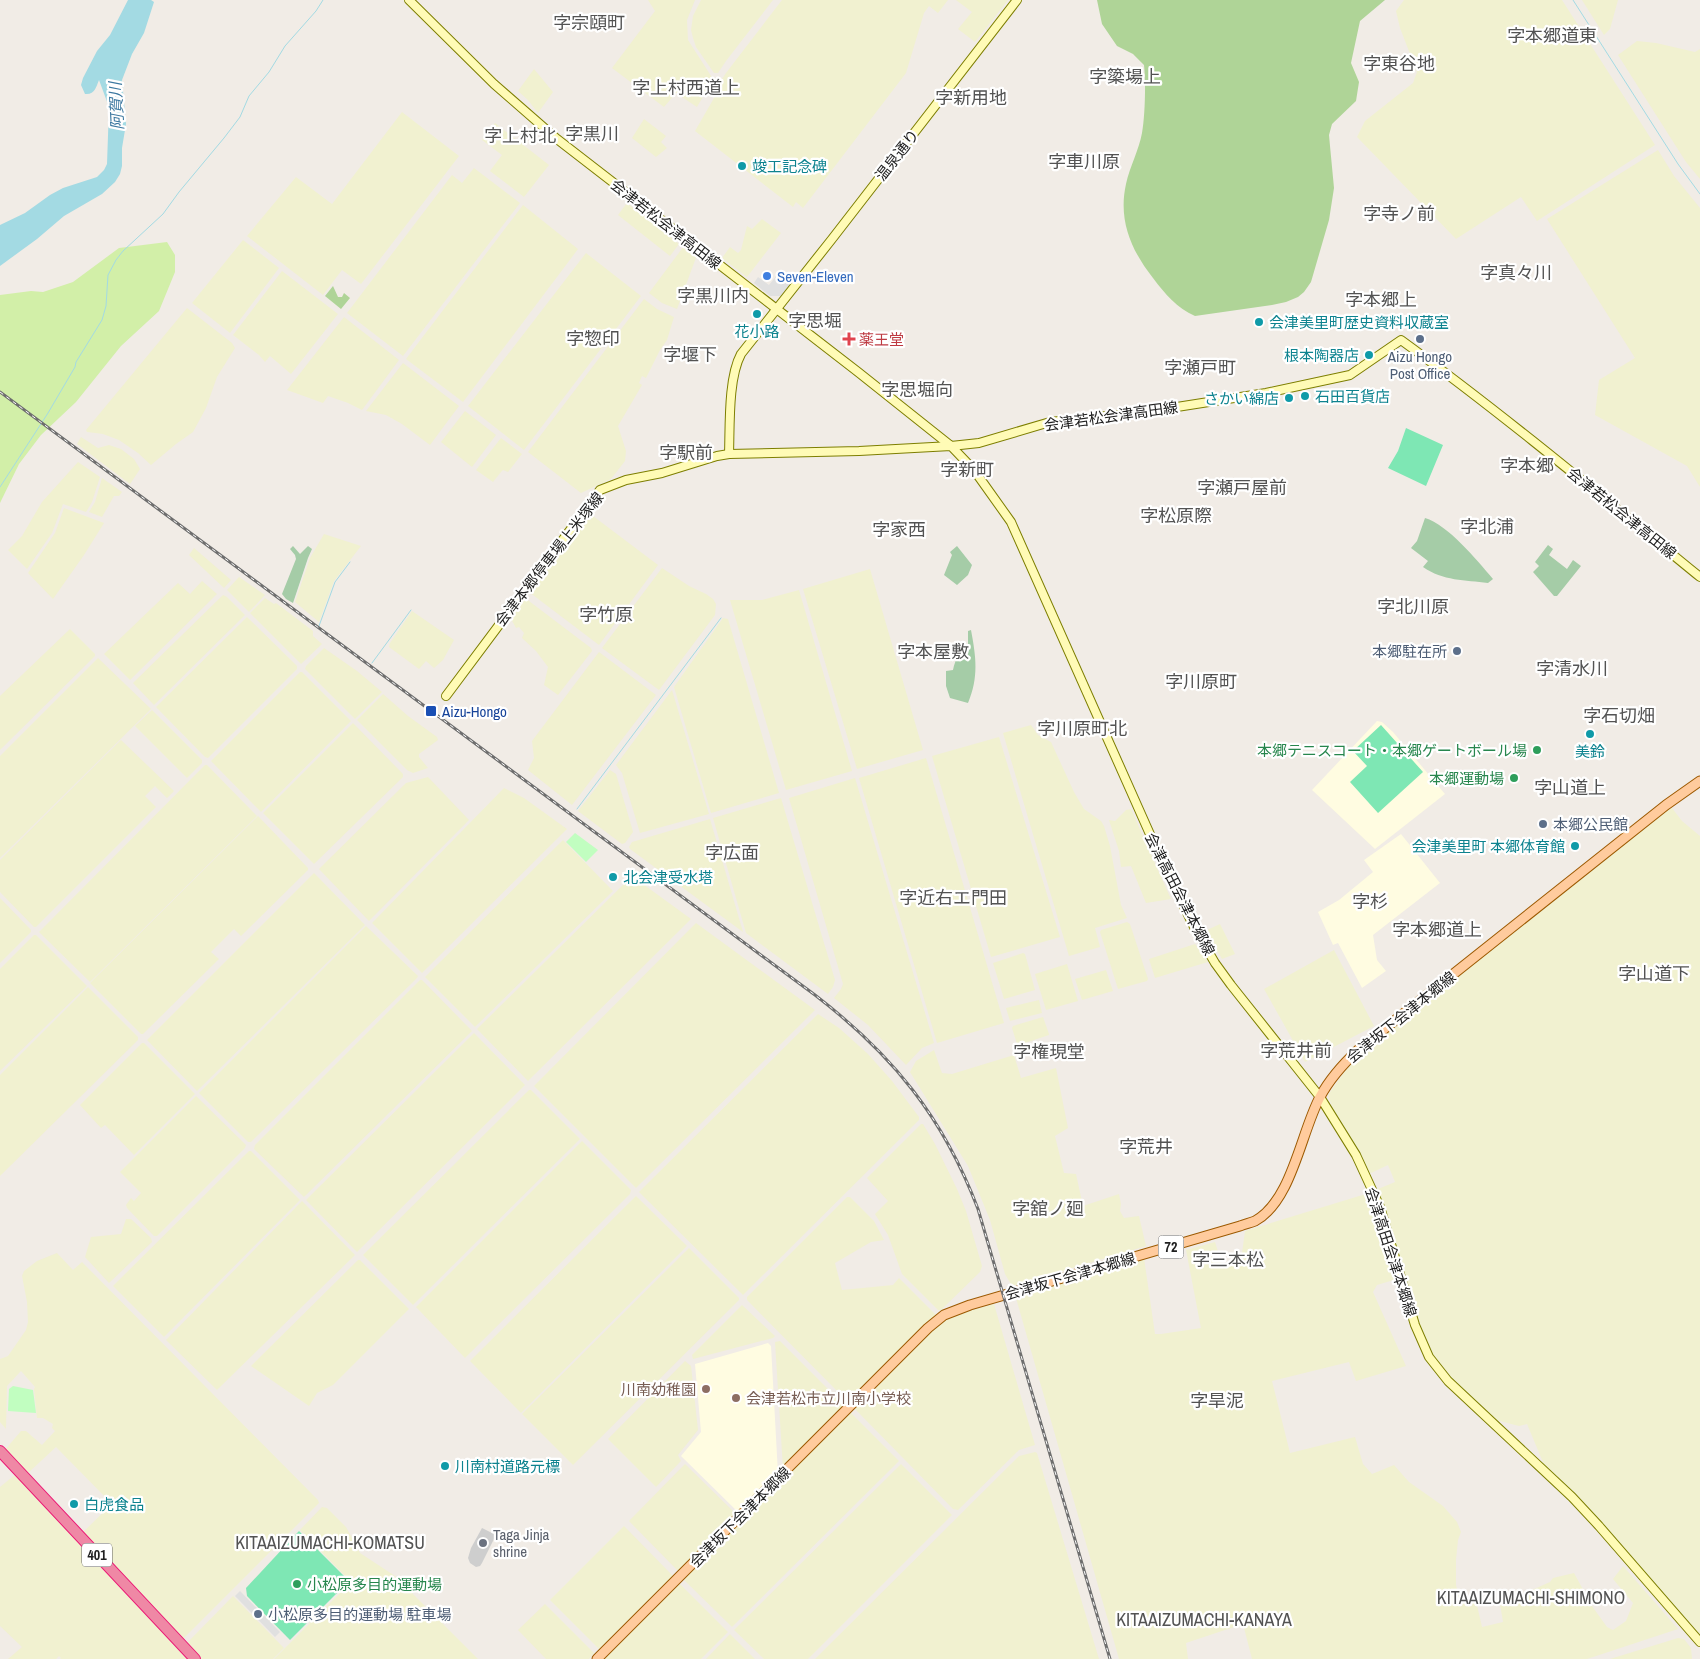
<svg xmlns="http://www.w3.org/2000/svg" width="1700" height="1659" viewBox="0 0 1700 1659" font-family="'Archivo Narrow','Noto Sans JP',sans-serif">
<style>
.education{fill:#fffce1}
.religious{fill:#cecece}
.farmland{fill:#f1f1d0}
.grass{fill:#d2efa8}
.forest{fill:#afd497}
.cemetery{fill:#a5cca7}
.park{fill:#c1fec0}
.pitch{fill:#7ee7b4}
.parking{fill:#e0e0e0}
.water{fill:#a3dae3}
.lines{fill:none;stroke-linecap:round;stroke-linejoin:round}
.stream{stroke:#a3dae3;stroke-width:1}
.secondary-casing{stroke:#7d7e00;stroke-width:10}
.primary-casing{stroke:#9c5900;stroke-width:11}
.highway-casing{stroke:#eb1875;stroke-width:12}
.secondary{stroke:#fffbb6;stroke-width:8}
.primary{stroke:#ffcb9d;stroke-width:9}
.highway{stroke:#ef88a5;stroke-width:10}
.rail-casing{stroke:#6e6e6e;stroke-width:3}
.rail{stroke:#fff;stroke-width:1;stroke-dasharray:4;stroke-linecap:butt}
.culture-dot{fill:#0f9aa8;stroke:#fff;stroke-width:2}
.shop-dot{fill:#3f7fe0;stroke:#fff;stroke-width:2}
.health-dot{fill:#e0444e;stroke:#fff;stroke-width:2}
.service-dot{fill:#5c6f8a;stroke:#fff;stroke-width:2}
.transit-dot{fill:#1a4fb4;stroke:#fff;stroke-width:2}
.leisure-dot{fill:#2e9e5b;stroke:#fff;stroke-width:2}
.education-dot{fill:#8d6e63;stroke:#fff;stroke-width:2}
.worship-dot{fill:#6b7280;stroke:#fff;stroke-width:2}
.labels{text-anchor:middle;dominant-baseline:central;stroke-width:4.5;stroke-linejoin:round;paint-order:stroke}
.shield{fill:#fff;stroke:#636363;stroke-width:1}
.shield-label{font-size:14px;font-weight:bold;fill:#202020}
.street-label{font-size:15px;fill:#202020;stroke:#fff}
.culture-label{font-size:15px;fill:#0d838f;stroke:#fff;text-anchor:start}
.shop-label{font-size:15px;fill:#366cbe;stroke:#fff;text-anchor:start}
.health-label{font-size:15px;fill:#be3a42;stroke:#fff;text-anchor:start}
.service-label{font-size:15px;fill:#4e5e75;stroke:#fff;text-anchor:start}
.transit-label{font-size:15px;fill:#164399;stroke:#fff;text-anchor:start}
.leisure-label{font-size:15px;fill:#27864d;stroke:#fff;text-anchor:end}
.education-label{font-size:15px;fill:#785e54;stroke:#fff;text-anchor:end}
.worship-label{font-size:15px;fill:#5b616d;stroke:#fff;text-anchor:start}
.water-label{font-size:16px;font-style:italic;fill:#3c78a0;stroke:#fff}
.quarter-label{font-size:18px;fill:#535353;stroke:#fff}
</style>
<rect width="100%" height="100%" fill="#f1ece6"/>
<!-- education -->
<g class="education">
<polygon points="1377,721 1382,722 1393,732 1445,794 1375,849 1312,790"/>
<polygon points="1401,834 1440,883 1373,935 1377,960 1386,971 1362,988 1338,943 1333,945 1318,912 1339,900 1373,872 1364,860"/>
<polygon points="768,1343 771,1346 778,1474 739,1513 681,1456 701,1432 695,1364"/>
</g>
<!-- religious -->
<polygon class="religious" points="482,1528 496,1535 482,1563 480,1566 476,1567 470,1563 468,1558 471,1548"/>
<!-- farmland -->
<g class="farmland">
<polygon points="648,0 695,0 687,20 688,40 713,79 697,107 676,93 664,107 612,68 655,11"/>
<polygon points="701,0 773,0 726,61 718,73 714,73 696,47 693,38 691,30 693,16"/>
<polygon points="782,0 948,0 938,13 929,6 924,13 906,73 803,208 796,202 793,207 695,131 721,86 722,79 726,73"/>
<polygon points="956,0 1008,0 975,42 958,29 972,12"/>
<polygon points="1404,0 1562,0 1655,145 1537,221 1521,197 1456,239 1357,137 1365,121 1413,83 1417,72 1400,28 1396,11"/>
<polygon points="1582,0 1618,0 1610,29 1604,35"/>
<polygon points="1637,41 1656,43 1695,52 1700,49 1700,179 1686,162 1618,55"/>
<polygon points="534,69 553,92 538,113 528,100 518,91"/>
<polygon points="402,112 459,156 361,284 342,270 323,295 247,236 296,177 332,204"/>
<polygon points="644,119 666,136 661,142 667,148 656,157 632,138"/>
<polygon points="495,123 549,165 524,197 490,171 502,155 482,140"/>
<polygon points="1658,150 1674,176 1700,208 1700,487 1687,466 1595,415 1599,380 1635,358 1547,219"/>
<polygon points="474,168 520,203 403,356 347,313 452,175 462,183"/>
<polygon points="627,203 679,244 670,256 618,215"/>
<polygon points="523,205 578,249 463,402 406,359"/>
<polygon points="762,219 781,233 747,277 722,258 730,247 738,253 741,250 747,226 752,229"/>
<polygon points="243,240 279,268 230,333 192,303"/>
<polygon points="684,246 697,255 677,309 662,303 649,293"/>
<polygon points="586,253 641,296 524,450 468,406"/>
<polygon points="282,271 338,314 291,374 270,356 265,362 259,355 233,335"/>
<polygon points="644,299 657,309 674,317 667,340 660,350 646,378 642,376 639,383 642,385 618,426 626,451 625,461 611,479 581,493 528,452"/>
<polygon points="187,308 232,343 235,348 217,377 206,408 193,432 176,444 151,465 138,453 119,440 103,434 87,432 86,430"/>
<polygon points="344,317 399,360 362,410 348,403 328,396 323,403 287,390"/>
<polygon points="403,363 459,406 430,445 402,424 386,415 366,411"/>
<polygon points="465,411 496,435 472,467 441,442"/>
<polygon points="81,437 98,448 109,445 121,449 134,459 140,469 130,484 77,444"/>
<polygon points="501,438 522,454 508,472 503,470 501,472 493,482 476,470"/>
<polygon points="78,462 100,477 92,502 86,512 63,504 52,533 27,569 8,550 22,536 42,502"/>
<polygon points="102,478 122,492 119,496 114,496 102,517 89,512 95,502"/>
<polygon points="64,508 104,523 84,555 53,599 28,573 55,533"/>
<polygon points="589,513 658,565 599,645 529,592"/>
<polygon points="324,534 361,546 334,581 319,622 295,602 310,558"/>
<polygon points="194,548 231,580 224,588 189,555"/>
<polygon points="662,568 689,586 706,594 713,599 716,604 715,615 659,690 602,648"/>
<polygon points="870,569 923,750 857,769 803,589"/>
<polygon points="239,577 265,595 249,612 227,590"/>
<polygon points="202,581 217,594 130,680 104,654 178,583 190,594"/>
<polygon points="799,590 852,771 786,790 730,600 762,600"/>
<polygon points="223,595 227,597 245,615 154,705 133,683"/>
<polygon points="265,598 274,604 276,603 313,631 313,636 322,644 301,664 250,613"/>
<polygon points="523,598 525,598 591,648 592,651 558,695 544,685 548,667 536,651 522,638 524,633 519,627 516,628 510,617"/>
<polygon points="412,611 454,640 443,660 434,668 426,661 419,669 389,647 390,643"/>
<polygon points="247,617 297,666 297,669 208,758 205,757 156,707"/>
<polygon points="723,618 728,619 779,793 711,813 674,687"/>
<polygon points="70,629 95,654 95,656 0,750 0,696"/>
<polygon points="324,648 357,671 382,692 355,719 305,669 306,666"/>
<polygon points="599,652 656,695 572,805 528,770 534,758 532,741"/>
<polygon points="98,658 151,709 0,858 0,756"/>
<polygon points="300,672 302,672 351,721 261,812 211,761"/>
<polygon points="672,690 709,814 640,833 622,773 616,765"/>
<polygon points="383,694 408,716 437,737 438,740 419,754 419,757 428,768 413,773 407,770 357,720"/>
<polygon points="152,710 202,760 202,763 187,778 135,726"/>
<polygon points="353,723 403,774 403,777 314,864 263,813"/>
<polygon points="1031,725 1038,735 1051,742 1074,792 1084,809 1101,821 1104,826 1110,846 1121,905 1127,918 1095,928 1100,947 1069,956 1003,733"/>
<polygon points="999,737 1060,937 991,957 932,756"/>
<polygon points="121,740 174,791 167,798 155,786 145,796 156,807 36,927 34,927 0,892 0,860"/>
<polygon points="926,758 1004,1023 937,1043 859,778"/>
<polygon points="205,765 207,765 257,816 90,982 39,932"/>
<polygon points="610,770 616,774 632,828 633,832 625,843 622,844 578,811"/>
<polygon points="428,777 469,820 369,921 319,869 406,783"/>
<polygon points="855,778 934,1043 922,1048 906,1065 868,1025 834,998 841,989 843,984 789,798"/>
<polygon points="504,788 524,798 567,829 422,973 372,923"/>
<polygon points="781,798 835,980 833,987 828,994 746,933 713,818"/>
<polygon points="1668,808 1672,808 1682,821 1700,836 1700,1635 1588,1508 1545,1467 1527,1424 1519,1426 1492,1419 1458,1388 1432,1356 1418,1327 1378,1189 1395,1182 1388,1165 1369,1174 1361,1156 1333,1109 1328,1095 1346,1070 1360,1056 1410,1013"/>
<polygon points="1131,809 1149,850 1171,899 1146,903 1131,866 1121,867 1119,851 1109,820 1115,821 1126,810"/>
<polygon points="258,816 308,868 308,870 241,936 234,929 211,952 219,959 143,1034 141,1034 90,983"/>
<polygon points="710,819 743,932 630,849 629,847 632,842"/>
<polygon points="563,840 613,891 475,1027 425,977"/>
<polygon points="314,873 365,925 197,1091 147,1040"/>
<polygon points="632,876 691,919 528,1081 477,1029"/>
<polygon points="0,898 31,930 31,932 0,963"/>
<polygon points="1127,922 1130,924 1148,979 1147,981 1118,989 1100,932 1101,930"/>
<polygon points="696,923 815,1010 636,1188 534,1086"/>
<polygon points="1220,924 1235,954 1222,959 1205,931"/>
<polygon points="366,926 418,976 417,978 251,1142 248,1142 199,1093"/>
<polygon points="34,935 36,935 87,986 0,1071 0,969"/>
<polygon points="1195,944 1208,962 1155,978 1149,959"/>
<polygon points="1334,950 1374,1026 1305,1062 1264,989"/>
<polygon points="1023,953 1025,954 1035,990 1004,999 993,963"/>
<polygon points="1067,964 1078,1001 1046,1010 1035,974"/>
<polygon points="1106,970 1113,991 1082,1000 1075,979"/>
<polygon points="420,980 422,980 472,1031 304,1197 254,1149 255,1145"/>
<polygon points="88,987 138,1037 138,1040 0,1176 0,1075"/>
<polygon points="1039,1000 1042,1013 1010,1021 1006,1008"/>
<polygon points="818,1014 839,1028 868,1054 892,1081 919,1117 919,1120 743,1295 639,1192"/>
<polygon points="1043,1017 1049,1034 1049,1035 1019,1045 1017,1044 1012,1028 1013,1026"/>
<polygon points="474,1033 525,1085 357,1252 306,1200"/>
<polygon points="142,1043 144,1043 195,1094 134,1155 105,1125 101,1128 80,1105"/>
<polygon points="934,1050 942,1073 952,1074 1014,1055 1021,1078 1056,1068 1068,1128 1055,1136 1064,1173 1076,1174 1083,1206 1119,1194 1121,1204 1120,1211 1124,1218 1139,1216 1146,1246 1012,1286 1005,1274 990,1220 968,1166 910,1072 916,1061"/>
<polygon points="529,1090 531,1090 580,1139 413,1305 363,1255"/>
<polygon points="196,1096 246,1145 245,1148 157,1236 154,1236 127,1208 126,1205 131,1198 134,1201 141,1193 120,1172"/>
<polygon points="921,1124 923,1124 935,1144 957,1189 966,1211 982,1266 980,1272 941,1310 938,1310 902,1274 888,1235 875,1214 888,1201 867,1178"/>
<polygon points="582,1141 631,1190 630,1194 465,1358 416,1307"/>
<polygon points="249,1151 251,1151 300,1200 164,1337 113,1286"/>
<polygon points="1369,1193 1397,1279 1377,1285 1373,1292 1406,1366 1356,1381 1349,1362 1272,1381 1290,1453 1355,1437 1363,1464 1372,1474 1394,1465 1409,1482 1443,1506 1457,1522 1461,1532 1458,1540 1456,1560 1456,1585 1461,1604 1476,1601 1482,1627 1503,1622 1500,1604 1550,1582 1553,1578 1574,1573 1592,1606 1607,1627 1613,1630 1626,1621 1633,1603 1613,1579 1623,1566 1678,1629 1587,1659 1252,1659 1243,1624 1186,1643 1188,1659 1119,1659 1016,1298 1144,1258 1155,1334 1161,1334 1201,1328 1186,1250 1215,1242 1222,1264 1241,1260 1245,1231"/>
<polygon points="636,1196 687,1246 521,1413 470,1361"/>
<polygon points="847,1197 850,1197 874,1221 884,1240 871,1242 835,1263 842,1290 893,1285 899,1278 936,1315 850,1400 845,1399 747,1300 747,1297"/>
<polygon points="302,1201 355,1255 217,1390 166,1340"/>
<polygon points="126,1219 131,1219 151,1238 152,1242 109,1283 85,1257 91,1237 121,1234"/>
<polygon points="689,1248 739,1298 739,1300 573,1465 522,1414"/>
<polygon points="57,1253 73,1270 82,1262 318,1500 319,1503 183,1639 81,1534 112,1504 56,1447 27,1474 4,1451 21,1431 26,1431 42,1445 55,1431 52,1428 53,1424 43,1418 37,1418 34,1389 35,1387 21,1371 7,1386 6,1429 0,1422 0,1359 8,1356 26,1330 28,1322 27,1302 22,1276 24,1271 37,1261"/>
<polygon points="358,1260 360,1260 409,1309 333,1385 317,1393 309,1406 251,1366"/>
<polygon points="994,1304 1035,1445 1019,1450 958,1510 953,1509 854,1408 939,1323 954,1315"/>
<polygon points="742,1305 775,1336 773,1338 693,1359 692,1355"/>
<polygon points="780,1341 846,1407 783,1469 775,1342"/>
<polygon points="685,1361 691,1366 698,1430 678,1455 681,1461 656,1487 608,1439"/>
<polygon points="849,1411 899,1461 732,1627 683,1579"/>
<polygon points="1035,1452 1037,1453 1099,1659 815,1659 1019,1456"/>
<polygon points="685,1464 736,1514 679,1572 629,1521"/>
<polygon points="901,1464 952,1515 808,1659 764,1659 734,1630"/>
<polygon points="16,1474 187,1659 60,1659 61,1658 59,1656 56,1659 8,1659 22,1647 0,1626 0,1487"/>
<polygon points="322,1507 327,1508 346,1527 360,1553 395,1576 478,1659 274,1659 351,1582 300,1530"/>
<polygon points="624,1526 673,1576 599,1649 550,1600"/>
<polygon points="679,1583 728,1632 701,1659 603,1659"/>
<polygon points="233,1596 284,1648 273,1659 200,1659 186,1644"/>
<polygon points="545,1604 594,1653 589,1659 546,1659 518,1630"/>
<polygon points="730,1634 755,1659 706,1659"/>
<polygon points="1678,1638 1684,1639 1691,1648 1692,1659 1610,1659"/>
</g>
<!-- grass -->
<polygon class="grass" points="167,242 175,255 175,272 159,311 121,346 76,402 41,435 19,464 0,503 0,295 31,291 43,292 73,282 119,248"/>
<!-- forest -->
<g class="forest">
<path d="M1097,0h288l-25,21 -9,42 8,19 -3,19 -24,23 -3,11 1,11 4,42 -5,32 -18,62 -7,10 -6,5 -12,5 -14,3 -77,11c-18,-8 -30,-22 -42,-38 -22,-28 -35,-58 -27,-94 4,-18 13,-34 16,-51 3,-17 4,-51 2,-68l-11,-11 -16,-8 -15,-22z"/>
<polygon points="333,286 338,297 342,297 344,293 350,298 341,309 325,296"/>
</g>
<!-- cemetery -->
<g class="cemetery">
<path d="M1425,518c23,7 51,41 68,61l-5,4c-23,-3 -45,-2 -65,-16l5,-6 -17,-13 6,-7z"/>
<polygon points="1548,545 1553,549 1549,555 1567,569 1573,560 1581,566 1557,596 1554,596 1533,572 1539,566 1535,562"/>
<polygon points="293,546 300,554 308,546 312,549 308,558 293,603 286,599 282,594 296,559 295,555 290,549"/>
<polygon points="957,546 972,565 968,575 957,585 944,575 952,555 950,552"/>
<path d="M971,630c5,27 8,47 -3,73l-18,-5 -4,-12v-15l7,-1c2,-11 7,-18 15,-26v-13z"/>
</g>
<!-- park -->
<g class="park">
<polygon points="575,833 598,850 586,862 566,842"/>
<polygon points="13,1386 33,1390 36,1413 8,1411 9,1389"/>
</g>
<!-- pitch -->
<g class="pitch">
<polygon points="1406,428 1443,445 1426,486 1388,468 1398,451"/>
<polygon points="1381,725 1423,772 1378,813 1350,782 1367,766 1353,751"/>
<polygon points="299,1531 349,1581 290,1640 247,1596 246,1588"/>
</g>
<!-- parking -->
<g class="parking">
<polygon points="781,270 794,279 782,296 770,296 754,283 758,277 769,285"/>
<polygon points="240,1591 280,1632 275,1637 235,1596"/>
</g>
<!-- water -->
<path class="water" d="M128,0h23l3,2 -10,31 -12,21 -10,26 4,44 -4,24v18l-2,8 -5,8 -13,12 -38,22 -27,23 -37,27v-41l25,-12 25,-18 13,-7 34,-11 7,-7 3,-6 2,-57 -10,-27c-3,7 -4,15 -14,14l-4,-9 2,-7 14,-27 13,-16z"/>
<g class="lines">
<!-- stream -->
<g class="stream">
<polyline points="1573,0 1678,164 1700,194"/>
<polyline points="0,487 48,413 75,367 76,362 102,320 106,306 108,275 116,260 123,251 163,214 179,192 224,138 240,117 249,96 269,72 285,46 316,11 323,0"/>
<polyline points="319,626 335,582 350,562"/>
<polyline points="372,663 411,610"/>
<polyline points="577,809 721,618"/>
</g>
<!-- secondary casing -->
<g class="secondary-casing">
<g id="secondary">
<path d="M409,0l85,84 63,55 301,233 93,74 28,-3 71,-21 95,-10 121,-19 84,-18 51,-35c103,75 200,156 299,237"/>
<path d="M729,454c1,-28 -1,-76 12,-100l91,-115 185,-239"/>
<polyline points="446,696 600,490 626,480 662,473 717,456 729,454 859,451 951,446 974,470 1011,522 1161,859 1195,929 1215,963 1231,985 1320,1097 1356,1155 1380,1207 1415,1325 1429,1357 1448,1381 1572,1497 1599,1526 1700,1642"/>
</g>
</g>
<!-- primary casing -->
<g class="primary-casing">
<path id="primary" d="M597,1659l331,-331 16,-13 26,-10 270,-79c5,-2 10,-3 15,-5 37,-20 46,-89 65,-124 10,-19 24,-34 39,-48l307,-244 34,-24"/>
</g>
<!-- highway casing -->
<g class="highway-casing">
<polyline id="highway" points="0,1451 195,1659"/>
</g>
<!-- secondary -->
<use href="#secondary" class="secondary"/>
<!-- primary -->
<use href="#primary" class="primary"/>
<!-- highway -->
<use href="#highway" class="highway"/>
<!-- rail casing -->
<g class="rail-casing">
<path id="rail" d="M0,392l815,603c78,60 128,122 163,214l132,450"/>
</g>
<!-- rail -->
<use href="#rail" class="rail"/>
</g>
<!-- markers -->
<g class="culture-dot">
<circle cx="742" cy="166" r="5"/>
<circle cx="757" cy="314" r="5"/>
<circle cx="1259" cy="322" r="5"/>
<circle cx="1369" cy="355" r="5"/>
<circle cx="1305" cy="396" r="5"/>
<circle cx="1289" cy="398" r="5"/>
<circle cx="1590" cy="734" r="5"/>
<circle cx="1575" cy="846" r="5"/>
<circle cx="613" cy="877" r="5"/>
<circle cx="445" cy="1466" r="5"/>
<circle cx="74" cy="1504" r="5"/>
</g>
<circle class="shop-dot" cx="767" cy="276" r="5"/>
<path class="health-dot" d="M846.5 331.5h5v5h5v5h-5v5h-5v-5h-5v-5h5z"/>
<g class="service-dot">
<circle cx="1420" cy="339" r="5"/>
<circle cx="1457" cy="651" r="5"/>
<circle cx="1543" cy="824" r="5"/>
<circle cx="258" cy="1614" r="5"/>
</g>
<rect class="transit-dot" x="425" y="705" width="12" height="12" rx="2.5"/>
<g class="leisure-dot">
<circle cx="1537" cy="750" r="5"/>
<circle cx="1514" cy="778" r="5"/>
<circle cx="297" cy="1584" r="5"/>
</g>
<g class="education-dot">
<circle cx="706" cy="1389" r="5"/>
<circle cx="736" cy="1398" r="5"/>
</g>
<circle class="worship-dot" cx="483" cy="1543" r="5"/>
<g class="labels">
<!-- shield labels -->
<g class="shield">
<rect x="1158.5" y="1235.5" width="25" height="23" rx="4"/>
<rect x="82" y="1543.5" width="30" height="23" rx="4"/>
</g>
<g class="shield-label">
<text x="1171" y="1247">72</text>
<text x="97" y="1555">401</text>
</g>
<!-- street labels -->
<g class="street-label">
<text transform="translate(897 155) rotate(-52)">温泉通り</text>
<text transform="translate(666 224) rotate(38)">会津若松会津高田線</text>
<text transform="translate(1111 416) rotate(-8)">会津若松会津高田線</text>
<text transform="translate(1622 513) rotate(39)">会津若松会津高田線</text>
<text transform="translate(549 559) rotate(-52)">会津本郷停車場上米塚線</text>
<text transform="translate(1180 894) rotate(63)">会津高田会津本郷線</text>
<text transform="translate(1401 1017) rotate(-39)">会津坂下会津本郷線</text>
<text transform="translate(1391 1252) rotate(72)">会津高田会津本郷線</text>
<text transform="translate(1070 1276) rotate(-16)">会津坂下会津本郷線</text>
<text transform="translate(740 1517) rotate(-45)">会津坂下会津本郷線</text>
</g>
<!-- culture labels -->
<g class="culture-label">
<text x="752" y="166">竣工記念碑</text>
<text x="1269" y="322">会津美里町歴史資料収蔵室</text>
<text x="757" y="331" text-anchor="middle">花小路</text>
<text x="1359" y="355" text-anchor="end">根本陶器店</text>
<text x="1315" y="396">石田百貨店</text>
<text x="1279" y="398" text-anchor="end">さかい綿店</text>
<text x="1590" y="751" text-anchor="middle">美鈴</text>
<text x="1565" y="846" text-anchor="end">会津美里町 本郷体育館</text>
<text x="623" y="877">北会津受水塔</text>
<text x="455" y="1466">川南村道路元標</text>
<text x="84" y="1504">白虎食品</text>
</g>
<!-- shop labels -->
<g class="shop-label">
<text x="777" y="276">Seven-Eleven</text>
</g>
<!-- health labels -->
<g class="health-label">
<text x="859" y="339">薬王堂</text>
</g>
<!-- service labels -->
<g class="service-label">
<text x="1420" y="356" text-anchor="middle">Aizu Hongo<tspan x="1420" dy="17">Post Office</tspan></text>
<text x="1447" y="651" text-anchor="end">本郷駐在所</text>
<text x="1553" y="824">本郷公民館</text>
<text x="268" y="1614">小松原多目的運動場 駐車場</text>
</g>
<!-- transit labels -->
<g class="transit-label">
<text x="442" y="711">Aizu-Hongo</text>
</g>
<!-- leisure labels -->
<g class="leisure-label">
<text x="1527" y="750">本郷テニスコート・本郷ゲートボール場</text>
<text x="1504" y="778">本郷運動場</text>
<text x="307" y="1584" text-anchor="start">小松原多目的運動場</text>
</g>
<!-- education labels -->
<g class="education-label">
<text x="696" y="1389">川南幼稚園</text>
<text x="746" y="1398" text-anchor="start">会津若松市立川南小学校</text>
</g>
<!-- worship labels -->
<g class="worship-label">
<text x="493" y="1534">Taga Jinja<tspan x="493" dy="17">shrine</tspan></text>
</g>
<!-- water labels -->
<g class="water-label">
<text transform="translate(116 106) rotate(-93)">阿賀川</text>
</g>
<!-- quarter labels -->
<g class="quarter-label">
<text x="589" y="22">字宗頤町</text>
<text x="1552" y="35">字本郷道東</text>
<text x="1399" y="63">字東谷地</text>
<text x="1125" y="76">字簗場上</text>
<text x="686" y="87">字上村西道上</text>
<text x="971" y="97">字新用地</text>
<text x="592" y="133">字黒川</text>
<text x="520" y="135">字上村北</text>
<text x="1084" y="161">字車川原</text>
<text x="1399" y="213">字寺ノ前</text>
<text x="1516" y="272">字真々川</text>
<text x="713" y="295">字黒川内</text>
<text x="1381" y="299">字本郷上</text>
<text x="815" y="320">字思堀</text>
<text x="593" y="338">字惣印</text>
<text x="690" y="354">字堰下</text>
<text x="1200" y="367">字瀬戸町</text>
<text x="917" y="389">字思堀向</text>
<text x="686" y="452">字駅前</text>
<text x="1527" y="465">字本郷</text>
<text x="967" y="469">字新町</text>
<text x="1242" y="487">字瀬戸屋前</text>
<text x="1176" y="515">字松原際</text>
<text x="1487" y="526">字北浦</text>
<text x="899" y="529">字家西</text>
<text x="1413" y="606">字北川原</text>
<text x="606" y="614">字竹原</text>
<text x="933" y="651">字本屋敷</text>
<text x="1572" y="668">字清水川</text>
<text x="1201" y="681">字川原町</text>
<text x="1619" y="715">字石切畑</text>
<text x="1082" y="728">字川原町北</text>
<text x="1570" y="787">字山道上</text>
<text x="732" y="852">字広面</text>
<text x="953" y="897">字近右エ門田</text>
<text x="1370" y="901">字杉</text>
<text x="1437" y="929">字本郷道上</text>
<text x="1654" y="973">字山道下</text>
<text x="1296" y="1050">字荒井前</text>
<text x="1049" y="1051">字権現堂</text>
<text x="1146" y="1146">字荒井</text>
<text x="1048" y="1208">字舘ノ廻</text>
<text x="1228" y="1259">字三本松</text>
<text x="1217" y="1400">字旱泥</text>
<text x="330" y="1542">KITAAIZUMACHI-KOMATSU</text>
<text x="1531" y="1597">KITAAIZUMACHI-SHIMONO</text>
<text x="1204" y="1619">KITAAIZUMACHI-KANAYA</text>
</g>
</g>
</svg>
